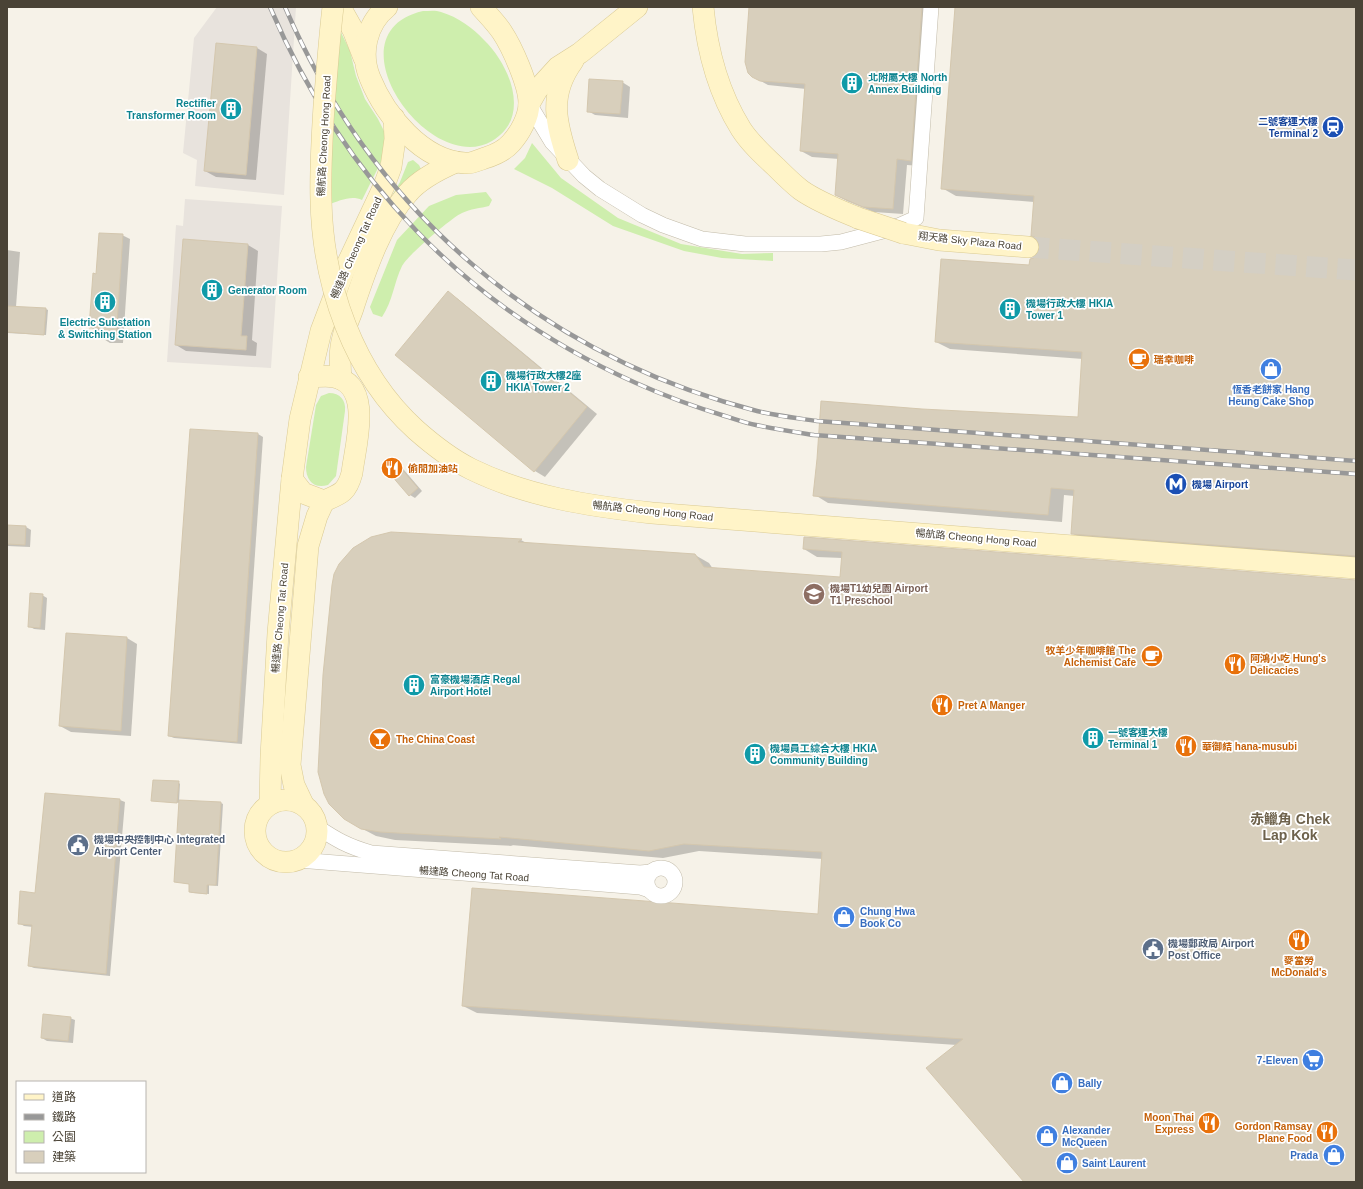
<svg xmlns="http://www.w3.org/2000/svg" width="1363" height="1189" viewBox="0 0 1363 1189" font-family="Arial,'Noto Sans TC',sans-serif">
<style>
.industrial{fill:#e8e3dd}
.green{fill:#ceeead}
.shadow{fill:#0003}
.building{fill:#d8cfbc;stroke:#d4c7ae}
.lines{fill:none;stroke-linecap:round;stroke-linejoin:round}
.secondary-tunnel{stroke:#d4cfc4;stroke-width:21;stroke-dasharray:21 10;stroke-linecap:butt}
.street-casing{stroke:#c2bba9;stroke-width:16}
.secondary-casing{stroke:#daca93;stroke-width:22}
.street{stroke:#fff;stroke-width:15}
.secondary{stroke:#fff4c8;stroke-width:21}
.rail-casing{stroke:#989898;stroke-width:4.5}
.rail{stroke:#fff;stroke-width:3;stroke-dasharray:9;stroke-linecap:butt}
.secondary-bridge-casing{stroke:#daca93;stroke-width:22;stroke-linecap:butt}
.secondary-bridge{stroke:#fff4c8;stroke-width:21}
.labels{text-anchor:middle;dominant-baseline:central;stroke-width:3.5;stroke-linejoin:round;paint-order:stroke}
.culture-label{font-size:10px;font-weight:bold;fill:#0d838f;stroke:#fff;text-anchor:start}
.transit-label{font-size:10px;font-weight:bold;fill:#164399;stroke:#fff;text-anchor:end}
.street-label{font-size:10px;fill:#4a4336;stroke:#fff}
.food-label{font-size:10px;font-weight:bold;fill:#c56008;stroke:#fff;text-anchor:start}
.shop-label{font-size:10px;font-weight:bold;fill:#366cbe;stroke:#fff;text-anchor:start}
.education-label{font-size:10px;font-weight:bold;fill:#785e54;stroke:#fff;text-anchor:start}
.service-label{font-size:10px;font-weight:bold;fill:#4e5e75;stroke:#fff;text-anchor:start}
.district-label{font-size:14px;font-weight:bold;fill:#6e624c;stroke:#fff}
</style>
<rect width="100%" height="100%" fill="#f6f2e8"/>
<!-- industrial -->
<g class="industrial">
<polygon points="217,7 296,7 284,195 195,186 197,160 183,153 194,38"/>
<polygon points="185,199 282,206 271,368 167,362 176,225 183,226"/>
</g>
<!-- green -->
<g class="green">
<path d="M423,11c6,0 13,-1 18,1 17,5 32,16 43,28 26,25 48,78 8,101 -63,37 -165,-108 -69,-130z"/>
<path d="M335,20l15,31 6,25 9,23 13,20 8,16 -1,19 -23,46c-11,-5 -23,1 -34,5z"/>
<polygon points="532,143 561,178 618,218 681,244 742,254 773,253 773,261 722,258 684,251 613,226 552,188 514,169 525,158"/>
<polygon points="413,160 419,165 422,171 379,218 400,182 408,162"/>
<path d="M486,192l6,8 -3,6c-8,2 -19,3 -27,7 -11,5 -54,42 -60,53 -8,16 -9,35 -20,51l-9,-3 -3,-7 27,-67 32,-34 27,-11z"/>
<path d="M329,393c11,0 17,7 16,18l-9,65 -8,9c-14,4 -22,-4 -22,-18l10,-62 5,-9z"/>
</g>
<!-- shadow -->
<g class="shadow">
<polygon points="750,7 934,7 921,166 907,165 903,214 874,212 847,201 836,195 839,159 812,157 801,151 806,89 768,85 757,79"/>
<polygon points="956,7 1356,7 1356,562 1085,541 1072,533 1074,496 1064,495 1062,522 828,503 815,495 922,410 1079,418 1083,359 950,349 936,342 1030,266 1034,259 1038,255 1041,248 1034,202 956,196 942,188"/>
<polygon points="257,48 267,54 256,180 216,177 205,171"/>
<polygon points="622,82 630,87 628,118 595,115 588,111"/>
<polygon points="122,235 130,239 123,343 110,343 102,338 103,332 97,331 90,327 97,275"/>
<polygon points="184,240 248,245 258,251 252,340 257,343 256,356 186,351 176,345"/>
<polygon points="7,250 20,252 16,307 46,309 48,310 46,335 7,333"/>
<polygon points="448,293 458,299 597,414 545,477 535,471"/>
<polygon points="258,434 263,437 242,744 174,738 169,736"/>
<polygon points="393,460 398,463 422,491 415,498 410,495 386,467"/>
<polygon points="7,526 26,527 31,530 30,547 7,546"/>
<polygon points="391,533 521,540 528,544 695,555 709,563 713,569 841,578 842,558 817,557 804,549 1356,581 1356,1182 1025,1182 957,1045 477,1013 463,1006 819,915 823,859 699,851 663,858 511,845 513,846 395,840 376,836 359,827"/>
<polygon points="42,595 47,598 45,630 34,629 29,626"/>
<polygon points="67,634 127,638 137,644 131,736 71,732 60,726"/>
<polygon points="178,782 180,784 179,801 221,803 223,804 218,886 209,885 209,894 192,893 190,892 190,884 175,882 180,803 152,800"/>
<polygon points="120,800 125,802 110,976 34,968 29,966 33,927 24,926 19,923"/>
<polygon points="70,1018 75,1020 73,1043 47,1041 42,1038"/>
</g>
<!-- building -->
<g class="building">
<polygon points="749,7 922,7 911,161 897,159 893,209 863,207 835,195 838,154 800,151 805,84 760,81 752,77 748,73 745,62"/>
<polygon points="955,7 1356,7 1356,556 1071,534 1074,490 1051,488 1048,515 813,496 817,459 821,401 922,409 1078,417 1082,352 935,342 941,259 1029,265 1030,259 1034,258 1038,254 1040,248 1039,242 1035,237 1031,236 1034,196 941,189"/>
<polygon points="216,43 257,47 246,175 204,171"/>
<polygon points="589,79 623,81 620,114 587,112"/>
<polygon points="99,233 123,234 116,340 101,339 102,328 89,328 93,273 96,274"/>
<polygon points="183,239 248,244 241,336 247,336 246,350 175,345"/>
<polygon points="448,291 587,407 534,472 395,355"/>
<polygon points="7,306 46,308 44,335 7,332"/>
<polygon points="190,429 258,433 237,742 168,736"/>
<polygon points="393,459 418,488 409,496 384,467"/>
<polygon points="7,525 26,526 25,545 7,544"/>
<polygon points="391,532 522,539 518,542 695,554 704,567 840,577 842,552 803,549 804,537 1356,580 1356,1182 1024,1182 926,1068 963,1039 462,1006 472,888 818,914 822,852 684,844 649,851 499,837 501,839 380,832 361,829 344,819 329,804 324,794 318,772 323,675 332,585 334,574 339,564 353,548 371,537"/>
<polygon points="30,593 43,594 40,628 28,627"/>
<polygon points="66,633 127,637 121,731 59,726"/>
<polygon points="153,780 179,781 177,803 151,801"/>
<polygon points="45,793 120,799 106,974 28,966 32,925 18,924 20,891 35,893"/>
<polygon points="179,800 221,802 216,885 207,885 207,894 189,892 189,884 174,882"/>
<polygon points="43,1014 71,1017 68,1041 41,1038"/>
</g>
<g class="lines">
<!-- secondary-tunnel -->
<polyline class="secondary-tunnel" points="1028,247 1356,270"/>
<!-- street casing -->
<g class="street-casing">
<g id="street">
<polyline points="529,104 552,142 584,176 600,189 642,215 663,225 702,239 745,244 821,244 841,242 879,232 898,226 916,218 931,7"/>
<path d="M317,827c20,13 30,19 54,26l269,20 11,-1"/>
<polyline points="298,860 640,887 649,890"/>
<circle cx="661" cy="882" r="14"/>
</g>
</g>
<!-- secondary casing -->
<g class="secondary-casing">
<g id="secondary">
<polyline points="340,7 353,30 364,58"/>
<path d="M387,7c-21,17 -27,47 -17,71 15,37 52,83 95,85 6,1 14,-3 20,-5 10,-3 19,-7 26,-15 9,-10 18,-26 18,-40 0,-18 -17,-56 -27,-71 -6,-9 -14,-17 -21,-25"/>
<path d="M703,7c4,43 15,85 38,122 9,14 22,26 35,38 8,8 16,16 25,23 17,12 38,20 57,28"/>
<polyline points="529,104 537,90 558,67 580,53 637,7"/>
<path d="M568,160c-12,-37 -20,-65 5,-99"/>
<polyline points="903,233 939,240 1028,247"/>
<path d="M341,379c-1,-14 -2,-28 2,-42 2,-11 8,-21 11,-32 12,-36 28,-83 54,-112 12,-14 32,-24 48,-31"/>
<path d="M292,479l11,14 21,8c17,-7 23,-9 28,-28 3,-27 22,-88 -18,-96 -8,-2 -17,0 -25,0"/>
<circle cx="286" cy="831" r="31"/>
<polyline points="270,804 271,756 278,633 292,479 300,419 321,331 343,273 384,186 391,167 395,139 394,118"/>
<polyline points="303,804 294,785 290,765 308,546 317,516 324,501"/>
</g>
</g>
<!-- street -->
<use href="#street" class="street"/>
<!-- secondary -->
<use href="#secondary" class="secondary"/>
<!-- rail casing -->
<g class="rail-casing">
<g id="rail">
<path d="M270,7c73,171 196,301 366,376 29,13 59,24 89,33 10,3 21,7 31,9 19,4 39,7 58,10l542,39"/>
<path d="M285,7c88,205 256,348 472,404 20,5 40,7 60,10l539,40"/>
</g>
</g>
<!-- rail -->
<use href="#rail" class="rail"/>
<!-- secondary-bridge casing -->
<g class="secondary-bridge-casing">
<g id="secondary-bridge">
<path d="M333,7c-4,33 -6,66 -9,99 -2,32 -4,63 -3,95 2,84 32,172 95,229 17,15 35,29 55,39 57,28 119,37 181,44l704,55"/>
<polyline points="858,218 903,233"/>
</g>
</g>
<!-- secondary-bridge -->
<use href="#secondary-bridge" class="secondary-bridge"/>
</g>
<!-- icons -->
<defs>
<g id="building-disc" transform="scale(1.15)"><circle r="9.5" fill="#0f9aa8" stroke="#fff"/><path d="M-4-6H4V6H1V3H-1V6H-4ZM-2.5-4.3h1.7v1.8h-1.7ZM.8-4.3h1.7v1.8H.8ZM-2.5-1h1.7V.8h-1.7ZM.8-1h1.7V.8H.8Z" fill="#fff"/></g>
<g id="station-disc" transform="scale(1.15)"><circle r="9.5" fill="#1a4fb4" stroke="#fff"/><path d="M-3-6H3Q5-6 5-4V2Q5 4 3 4L4.5 6H3L1.5 4h-3L-3 6H-4.5L-3 4Q-5 4-5 2V-4Q-5-6-3-6ZM-3.5-4v3h7v-3ZM-3.5 1v1.5H-2V1ZM2 1v1.5H3.5V1Z" fill="#fff"/></g>
<g id="cafe-disc" transform="scale(1.15)"><circle r="9.5" fill="#e8710a" stroke="#fff"/><path d="M-5.5-4.5H6V0H3Q3 3.5 0 3.5H-2.5Q-5.5 3.5-5.5 0ZM3-3.2v2h1.7v-2ZM-6 4.5H4V6H-6Z" fill="#fff"/></g>
<g id="shop-disc" transform="scale(1.15)"><circle r="9.5" fill="#3f7fe0" stroke="#fff"/><path d="M-5-2.5h2.3a2.7 3.5 0 0 1 5.4 0H5L5.5 6h-11ZM-1.5-2.5h3a1.5 2.3 0 0 0-3 0Z" fill="#fff"/></g>
<g id="restaurant-disc" transform="scale(1.15)"><circle r="9.5" fill="#e8710a" stroke="#fff"/><path d="M-5-6h1v4h1v-4h1v4h1v-4h1v5L-1.5 .5V6h-2V.5L-5-1ZM5-6V6H3V1.5H1.5Q1.5-4 5-6Z" fill="#fff"/></g>
<g id="metro-disc" transform="scale(1.15)"><circle r="9.5" fill="#1a4fb4" stroke="#fff"/><path d="M-5.5 5V-5H-3L0 0L3-5H5.5V5H3V-.5L0 4L-3-.5V5Z" fill="#fff"/></g>
<g id="school-disc" transform="scale(1.15)"><circle r="9.5" fill="#8d6e63" stroke="#fff"/><path d="M0-5L7-2L0 1L-7-2ZM-4 1L0 2.5L4 1V4Q0 6-4 4Z" fill="#fff"/></g>
<g id="bar-disc" transform="scale(1.15)"><circle r="9.5" fill="#e8710a" stroke="#fff"/><path d="M-6-5H6L.8 .8V4.5H3.5V6h-7V4.5H-.8V.8Z" fill="#fff"/></g>
<g id="civic-disc" transform="scale(1.15)"><circle r="9.5" fill="#5c6f8a" stroke="#fff"/><path d="M-.6-6.5H3V-4.5H.6V-3L4-1V1h2V6H-6V1h2V-1L-.6-3ZM-1.2 2.5V6h2.4V2.5Z" fill="#fff"/></g>
<g id="supermarket-disc" transform="scale(1.15)"><circle r="9.5" fill="#3f7fe0" stroke="#fff"/><path d="M-6-5.5h2.5l.6 2H6L4.5 2H-2.5L-4.4-4H-6ZM-1.5 3.2a1.3 1.3 0 1 0 .1 0ZM3 3.2a1.3 1.3 0 1 0 .1 0Z" fill="#fff"/></g>
</defs>
<g fill-rule="evenodd">
<use href="#building-disc" x="852" y="83"/>
<use href="#building-disc" x="231" y="109"/>
<use href="#station-disc" x="1333" y="127"/>
<use href="#building-disc" x="212" y="290"/>
<use href="#building-disc" x="105" y="302"/>
<use href="#building-disc" x="1010" y="309"/>
<use href="#cafe-disc" x="1139" y="359"/>
<use href="#shop-disc" x="1271" y="369"/>
<use href="#building-disc" x="491" y="381"/>
<use href="#restaurant-disc" x="392" y="468"/>
<use href="#metro-disc" x="1176" y="484"/>
<use href="#school-disc" x="814" y="594"/>
<use href="#cafe-disc" x="1152" y="656"/>
<use href="#restaurant-disc" x="1235" y="664"/>
<use href="#building-disc" x="414" y="685"/>
<use href="#restaurant-disc" x="942" y="705"/>
<use href="#building-disc" x="1093" y="738"/>
<use href="#bar-disc" x="380" y="739"/>
<use href="#restaurant-disc" x="1186" y="746"/>
<use href="#building-disc" x="755" y="754"/>
<use href="#civic-disc" x="78" y="845"/>
<use href="#shop-disc" x="844" y="917"/>
<use href="#restaurant-disc" x="1299" y="940"/>
<use href="#civic-disc" x="1153" y="949"/>
<use href="#supermarket-disc" x="1313" y="1060"/>
<use href="#shop-disc" x="1062" y="1083"/>
<use href="#restaurant-disc" x="1209" y="1123"/>
<use href="#restaurant-disc" x="1327" y="1132"/>
<use href="#shop-disc" x="1047" y="1136"/>
<use href="#shop-disc" x="1334" y="1155"/>
<use href="#shop-disc" x="1067" y="1163"/>
</g>
<g class="labels">
<!-- culture labels -->
<g class="culture-label">
<text x="868" y="77">北附屬大樓 North<tspan x="868" dy="12">Annex Building</tspan></text>
<text x="216" y="103" text-anchor="end">Rectifier<tspan x="216" dy="12">Transformer Room</tspan></text>
<text x="228" y="290">Generator Room</text>
<text x="1026" y="303">機場行政大樓 HKIA<tspan x="1026" dy="12">Tower 1</tspan></text>
<text x="105" y="322" text-anchor="middle">Electric Substation<tspan x="105" dy="12">&amp; Switching Station</tspan></text>
<text x="506" y="375">機場行政大樓2座<tspan x="506" dy="12">HKIA Tower 2</tspan></text>
<text x="430" y="679">富豪機場酒店 Regal<tspan x="430" dy="12">Airport Hotel</tspan></text>
<text x="1108" y="732">一號客運大樓<tspan x="1108" dy="12">Terminal 1</tspan></text>
<text x="770" y="748">機場員工綜合大樓 HKIA<tspan x="770" dy="12">Community Building</tspan></text>
</g>
<!-- transit labels -->
<g class="transit-label">
<text x="1318" y="121">二號客運大樓<tspan x="1318" dy="12">Terminal 2</tspan></text>
<text x="1192" y="484" text-anchor="start">機場 Airport</text>
</g>
<!-- street labels -->
<g class="street-label">
<text transform="translate(324 136) rotate(-87)">暢航路 Cheong Hong Road</text>
<text transform="translate(970 241) rotate(6)">翔天路 Sky Plaza Road</text>
<text transform="translate(356 248) rotate(-66)">暢達路 Cheong Tat Road</text>
<text transform="translate(653 511) rotate(6)">暢航路 Cheong Hong Road</text>
<text transform="translate(976 538) rotate(5)">暢航路 Cheong Hong Road</text>
<text transform="translate(280 618) rotate(-85)">暢達路 Cheong Tat Road</text>
<text transform="translate(474 874) rotate(4)">暢達路 Cheong Tat Road</text>
</g>
<!-- food labels -->
<g class="food-label">
<text x="1154" y="359">瑞幸咖啡</text>
<text x="408" y="468">偷閒加油站</text>
<text x="1136" y="650" text-anchor="end">牧羊少年咖啡館 The<tspan x="1136" dy="12">Alchemist Cafe</tspan></text>
<text x="1250" y="658">阿鴻小吃 Hung's<tspan x="1250" dy="12">Delicacies</tspan></text>
<text x="958" y="705">Pret A Manger</text>
<text x="396" y="739">The China Coast</text>
<text x="1202" y="746">華御結 hana-musubi</text>
<text x="1299" y="960" text-anchor="middle">麥當勞<tspan x="1299" dy="12">McDonald's</tspan></text>
<text x="1194" y="1117" text-anchor="end">Moon Thai<tspan x="1194" dy="12">Express</tspan></text>
<text x="1312" y="1126" text-anchor="end">Gordon Ramsay<tspan x="1312" dy="12">Plane Food</tspan></text>
</g>
<!-- shop labels -->
<g class="shop-label">
<text x="1271" y="389" text-anchor="middle">恆香老餅家 Hang<tspan x="1271" dy="12">Heung Cake Shop</tspan></text>
<text x="860" y="911">Chung Hwa<tspan x="860" dy="12">Book Co</tspan></text>
<text x="1298" y="1060" text-anchor="end">7-Eleven</text>
<text x="1078" y="1083">Bally</text>
<text x="1062" y="1130">Alexander<tspan x="1062" dy="12">McQueen</tspan></text>
<text x="1318" y="1155" text-anchor="end">Prada</text>
<text x="1082" y="1163">Saint Laurent</text>
</g>
<!-- education labels -->
<g class="education-label">
<text x="830" y="588">機場T1幼兒園 Airport<tspan x="830" dy="12">T1 Preschool</tspan></text>
</g>
<!-- service labels -->
<g class="service-label">
<text x="94" y="839">機場中央控制中心 Integrated<tspan x="94" dy="12">Airport Center</tspan></text>
<text x="1168" y="943">機場郵政局 Airport<tspan x="1168" dy="12">Post Office</tspan></text>
</g>
<!-- district labels -->
<g class="district-label">
<text x="1290" y="819">赤鱲角 Chek<tspan x="1290" dy="16">Lap Kok</tspan></text>
</g>
</g>
<!-- border -->
<rect width="1363" height="1189" fill="none" stroke="#4a4336" stroke-width="16"/>
<!-- legend -->
<rect x="16" y="1081" width="130" height="92" fill="#ffffff" stroke="#b7b4af"/>
<rect x="24" y="1094" width="20" height="6" fill="#fff4c8" stroke="#b7b4af"/>
<text x="52" y="1101" font-size="12" fill="#4a4336">道路</text>
<rect x="24" y="1114" width="20" height="6" fill="#989898" stroke="#b7b4af"/>
<text x="52" y="1121" font-size="12" fill="#4a4336">鐵路</text>
<rect x="24" y="1131" width="20" height="12" fill="#ceeead" stroke="#b7b4af"/>
<text x="52" y="1141" font-size="12" fill="#4a4336">公園</text>
<rect x="24" y="1151" width="20" height="12" fill="#d8cfbc" stroke="#b7b4af"/>
<text x="52" y="1161" font-size="12" fill="#4a4336">建築</text>
</svg>
